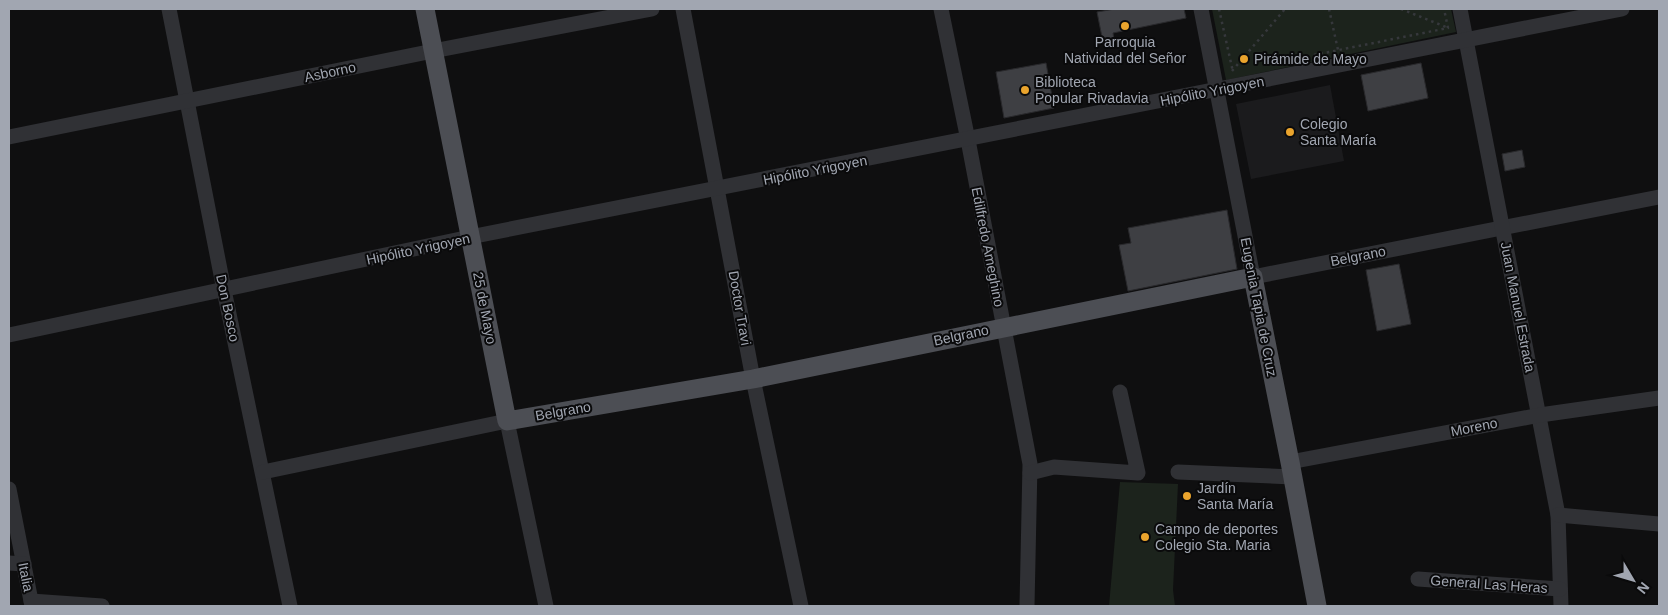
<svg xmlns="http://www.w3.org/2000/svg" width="1668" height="615" viewBox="0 0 1668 615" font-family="Helvetica,sans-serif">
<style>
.built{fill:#1b1b1d}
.green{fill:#1c231c}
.building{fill:#3e3f43;stroke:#29292c}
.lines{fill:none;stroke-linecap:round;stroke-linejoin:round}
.path{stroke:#36383c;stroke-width:2.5;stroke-dasharray:2.5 4;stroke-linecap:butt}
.minor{stroke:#303135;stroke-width:15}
.major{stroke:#4c4e54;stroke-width:19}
.poi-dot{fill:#eaa42d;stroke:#0a0a0b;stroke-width:2}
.labels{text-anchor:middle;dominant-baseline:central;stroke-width:4;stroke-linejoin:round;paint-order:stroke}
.poi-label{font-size:14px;fill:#a1a6b1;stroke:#0a0a0b;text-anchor:start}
.street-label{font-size:14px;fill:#a1a6b1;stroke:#0a0a0b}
</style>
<rect width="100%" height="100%" fill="#0f0f10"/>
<!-- built -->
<polygon class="built" points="1330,85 1344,161 1251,179 1236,104"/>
<!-- green -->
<g class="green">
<polygon points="1212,9 1451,9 1456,32 1226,80"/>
<polygon points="1120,482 1178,484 1173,590 1175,606 1109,606"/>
</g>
<!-- building -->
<g class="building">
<polygon points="1115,9 1184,9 1186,18 1113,33 1114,40 1103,42 1097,12"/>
<polygon points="1046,63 1054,108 1004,118 996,72"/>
<polygon points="1421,63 1428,98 1368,111 1361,75"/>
<polygon points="1522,150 1525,167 1505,171 1502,154"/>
<polygon points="1227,210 1237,269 1128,291 1119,245 1131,243 1128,228"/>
<polygon points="1399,264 1411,324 1377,331 1366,270"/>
</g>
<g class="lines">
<!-- path -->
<g class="path">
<polyline points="1219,9 1233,72"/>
<polyline points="1329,9 1338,50"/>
<polyline points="1401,9 1446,27"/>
<polyline points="1314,55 1448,28 1444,9"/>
<polyline points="1232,71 1285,9"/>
</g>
<!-- minor -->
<g class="minor">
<polyline points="169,9 224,290 290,606"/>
<polyline points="683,9 753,379 801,606"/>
<polyline points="941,9 968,140 1030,464 1027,606"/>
<polyline points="1201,9 1253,277 1659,197"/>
<polyline points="1460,9 1558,515 1561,606"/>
<polyline points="9,137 433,51 652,9"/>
<polyline points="9,335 470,237 1622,9"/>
<polyline points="1290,462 1540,415 1659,398"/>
<polyline points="263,472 507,421 546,606"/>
<polyline points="1178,472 1293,477"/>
<polyline points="1030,473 1054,467 1138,473 1120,392"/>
<polyline points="9,489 32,606"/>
<polyline points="1558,515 1659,524"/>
<polyline points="9,563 24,564"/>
<polyline points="1418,579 1560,589"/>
<polyline points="31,601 102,606"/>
</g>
<!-- major -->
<polyline class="major" points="425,9 507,421 753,379 1253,277 1290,462 1317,606"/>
</g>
<!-- markers -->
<g class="poi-dot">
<circle cx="1125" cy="26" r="5"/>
<circle cx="1244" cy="59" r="5"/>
<circle cx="1025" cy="90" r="5"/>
<circle cx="1290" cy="132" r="5"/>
<circle cx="1187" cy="496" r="5"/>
<circle cx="1145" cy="537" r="5"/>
</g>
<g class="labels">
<!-- poi labels -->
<g class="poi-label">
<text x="1125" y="42" text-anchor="middle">Parroquia<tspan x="1125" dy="16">Natividad del Señor</tspan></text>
<text x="1254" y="59">Pirámide de Mayo</text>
<text x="1035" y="82">Biblioteca<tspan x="1035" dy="16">Popular Rivadavia</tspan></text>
<text x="1300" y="124">Colegio<tspan x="1300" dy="16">Santa María</tspan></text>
<text x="1197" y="488">Jardín<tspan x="1197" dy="16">Santa María</tspan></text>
<text x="1155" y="529">Campo de deportes<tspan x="1155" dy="16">Colegio Sta. Maria</tspan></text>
</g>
<!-- street labels -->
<g class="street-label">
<text transform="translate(330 72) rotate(-12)">Asborno</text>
<text transform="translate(1212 91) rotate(-11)">Hipólito Yrigoyen</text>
<text transform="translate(815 170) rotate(-11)">Hipólito Yrigoyen</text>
<text transform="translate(988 247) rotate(79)">Edilfredo Ameghino</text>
<text transform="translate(418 249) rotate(-12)">Hipólito Yrigoyen</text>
<text transform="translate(1358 256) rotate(-11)">Belgrano</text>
<text transform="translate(1259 307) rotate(79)">Eugenia Tapia de Cruz</text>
<text transform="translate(1518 307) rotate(79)">Juan Manuel Estrada</text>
<text transform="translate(228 308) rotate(78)">Don Bosco</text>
<text transform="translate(485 308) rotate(79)">25 de Mayo</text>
<text transform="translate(740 308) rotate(80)">Doctor Travi</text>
<text transform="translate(961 335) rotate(-12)">Belgrano</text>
<text transform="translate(563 411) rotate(-10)">Belgrano</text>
<text transform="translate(1474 427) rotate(-11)">Moreno</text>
<text transform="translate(26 577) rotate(79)">Italia</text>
<text transform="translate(1489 584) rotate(4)">General Las Heras</text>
</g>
</g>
<!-- border -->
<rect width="1668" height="615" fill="none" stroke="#a1a6b1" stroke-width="20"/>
<!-- north arrow -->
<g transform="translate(1633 580) rotate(128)" stroke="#0a0a0b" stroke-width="4" paint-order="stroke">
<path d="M0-4L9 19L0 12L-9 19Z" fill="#a1a6b1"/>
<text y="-8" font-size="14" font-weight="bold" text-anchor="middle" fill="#a1a6b1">N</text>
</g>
</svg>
